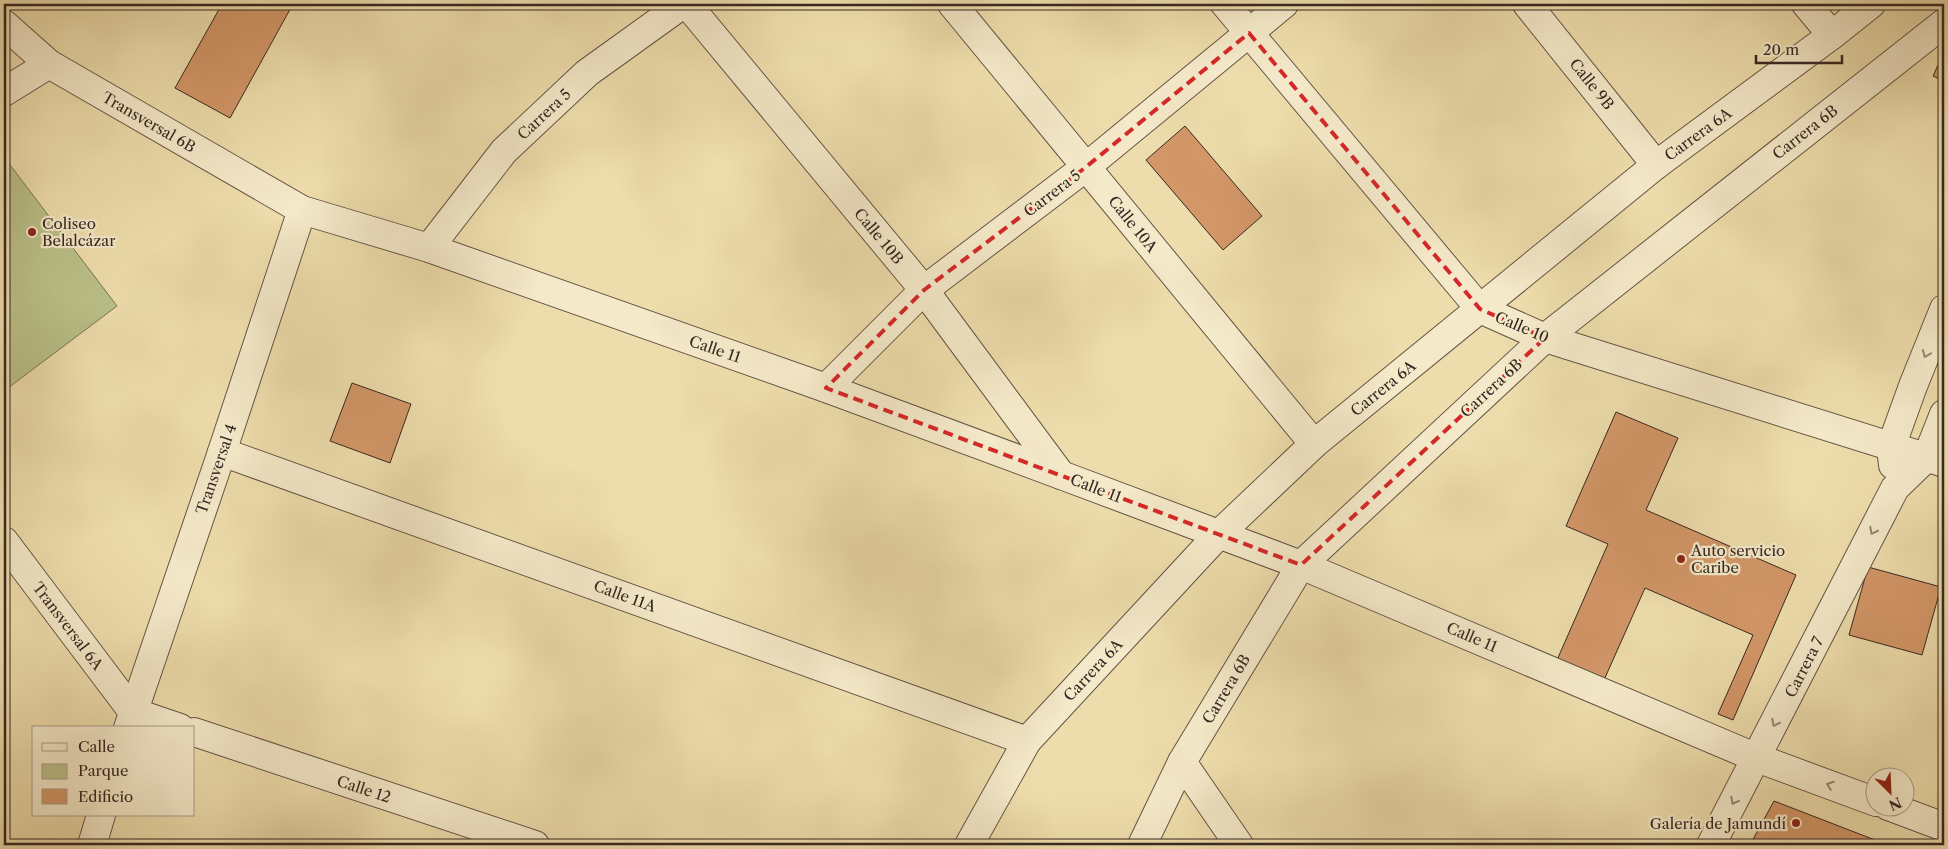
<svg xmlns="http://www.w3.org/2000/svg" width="1948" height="849" viewBox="0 0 1948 849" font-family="'Libre Caslon Text',serif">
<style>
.green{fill:#bac088;stroke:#787456}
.building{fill:#d39768;stroke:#372823}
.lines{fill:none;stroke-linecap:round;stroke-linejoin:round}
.minor-casing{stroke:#655545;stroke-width:30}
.minor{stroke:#f4e9c9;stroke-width:28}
.oneway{stroke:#968876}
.marked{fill:none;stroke:#d62828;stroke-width:4;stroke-dasharray:10 6;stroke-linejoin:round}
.poi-dot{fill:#8f2418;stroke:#f4e9c9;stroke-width:2}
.labels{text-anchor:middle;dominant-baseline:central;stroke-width:4.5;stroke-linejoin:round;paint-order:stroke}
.street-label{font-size:15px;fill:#372823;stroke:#f4e9c9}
.poi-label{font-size:15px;fill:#372823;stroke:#f4e9c9;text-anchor:start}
</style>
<rect width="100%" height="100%" fill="#eeddac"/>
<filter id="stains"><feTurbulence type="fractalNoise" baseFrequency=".004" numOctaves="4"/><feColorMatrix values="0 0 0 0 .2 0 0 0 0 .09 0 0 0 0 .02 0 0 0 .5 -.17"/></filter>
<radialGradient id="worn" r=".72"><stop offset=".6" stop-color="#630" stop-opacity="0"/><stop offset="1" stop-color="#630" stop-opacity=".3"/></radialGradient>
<!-- green -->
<polygon class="green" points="4,157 117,306 4,391"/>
<!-- building -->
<g class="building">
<polygon points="222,4 293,4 230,118 175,88"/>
<polygon points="1944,52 1944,81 1933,76"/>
<polygon points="1185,126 1262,216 1223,250 1146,160"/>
<polygon points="352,383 411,404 390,463 330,441"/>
<polygon points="1616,412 1678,438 1646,510 1796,575 1733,720 1718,714 1753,635 1645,588 1604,680 1557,660 1608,544 1566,526"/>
<polygon points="1868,567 1941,587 1922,655 1849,635"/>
<polygon points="1774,801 1888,845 1750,845"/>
</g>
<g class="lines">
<!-- minor casing -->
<g class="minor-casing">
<g id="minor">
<polyline points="687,4 924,290 1061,475"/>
<polyline points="952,4 1314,444"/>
<polyline points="1225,4 1480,309 1545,338 1944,463"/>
<polyline points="1527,4 1656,165"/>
<polyline points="1806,4 1832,35"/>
<polyline points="4,24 49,64 302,210 429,248 826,388 1061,475 1301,565 1757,758 1876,802"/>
<polyline points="4,92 49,64"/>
<polyline points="429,248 504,151 587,73 683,4"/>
<polyline points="826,388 924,290 1086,167 1284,4"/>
<polyline points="222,452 1027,741"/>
<polyline points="1893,465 1891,447 1913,386 1944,309"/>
<polyline points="4,541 133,712 180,728"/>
<polyline points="128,728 222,452 302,210"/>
<polyline points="194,732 535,845"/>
<polyline points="1182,762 1239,845"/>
<polyline points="1888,806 1944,827"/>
<polyline points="92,845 101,815"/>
<polyline points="969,845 1027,741 1218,535 1314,444 1656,165 1832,35 1871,4"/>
<polyline points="1142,845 1182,762 1301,565 1545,338 1944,23"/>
<polyline points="1711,845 1895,488 1927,457 1944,414"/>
</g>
</g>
<!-- minor -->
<use href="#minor" class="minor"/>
</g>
<!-- one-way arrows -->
<defs><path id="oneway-chevron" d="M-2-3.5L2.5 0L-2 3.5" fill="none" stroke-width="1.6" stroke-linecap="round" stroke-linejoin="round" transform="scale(1.25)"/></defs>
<g class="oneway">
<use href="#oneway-chevron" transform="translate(1926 354) rotate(112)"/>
<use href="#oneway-chevron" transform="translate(1873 531) rotate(117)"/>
<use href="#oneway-chevron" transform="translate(1775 723) rotate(117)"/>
<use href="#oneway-chevron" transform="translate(1830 785) rotate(-160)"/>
<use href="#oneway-chevron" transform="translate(1734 801) rotate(118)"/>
</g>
<!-- marked area -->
<path class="marked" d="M1249,33l231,276 65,29 -244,227 -475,-177 98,-98 162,-123z"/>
<!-- markers -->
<g class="poi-dot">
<circle cx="32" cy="232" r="5"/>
<circle cx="1681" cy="559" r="5"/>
<circle cx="1796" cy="823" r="5"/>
</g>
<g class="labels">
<!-- street labels -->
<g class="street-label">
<text transform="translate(1592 84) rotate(51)">Calle 9B</text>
<text transform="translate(544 114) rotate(-43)">Carrera 5</text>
<text transform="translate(149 122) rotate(30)">Transversal 6B</text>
<text transform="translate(1805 132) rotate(-38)">Carrera 6B</text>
<text transform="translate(1698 134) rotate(-36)">Carrera 6A</text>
<text transform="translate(1052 193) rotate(-37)">Carrera 5</text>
<text transform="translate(1133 224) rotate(51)">Calle 10A</text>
<text transform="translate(879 236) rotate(50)">Calle 10B</text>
<text transform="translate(1522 327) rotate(23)">Calle 10</text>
<text transform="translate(715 349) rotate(19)">Calle 11</text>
<text transform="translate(1383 388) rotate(-39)">Carrera 6A</text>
<text transform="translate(1491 388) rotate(-43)">Carrera 6B</text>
<text transform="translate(216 469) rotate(-71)">Transversal 4</text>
<text transform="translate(1096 488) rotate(21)">Calle 11</text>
<text transform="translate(625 596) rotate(20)">Calle 11A</text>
<text transform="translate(68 626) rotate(53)">Transversal 6A</text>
<text transform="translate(1472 637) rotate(23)">Calle 11</text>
<text transform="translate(1804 667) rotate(-63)">Carrera 7</text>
<text transform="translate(1093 670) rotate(-47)">Carrera 6A</text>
<text transform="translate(1226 689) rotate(-59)">Carrera 6B</text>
<text transform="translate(364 789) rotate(18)">Calle 12</text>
</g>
<!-- poi labels -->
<g class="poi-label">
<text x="42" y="223">Coliseo<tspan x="42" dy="17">Belalcázar</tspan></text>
<text x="1691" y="550">Auto servicio<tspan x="1691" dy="17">Caribe</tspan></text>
<text x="1786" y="823" text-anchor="end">Galería de Jamundí</text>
</g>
</g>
<!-- margin -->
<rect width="1948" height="849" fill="none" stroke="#eeddac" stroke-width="20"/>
<rect x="5" y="5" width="1938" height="839" fill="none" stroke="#372823" stroke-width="2.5"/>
<rect x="10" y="10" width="1928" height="829" fill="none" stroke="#372823"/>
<!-- legend -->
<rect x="32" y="726" width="162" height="90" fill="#f4e9c9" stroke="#a89c87"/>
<rect x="42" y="743" width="25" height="8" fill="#f4e9c9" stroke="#a89c87"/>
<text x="78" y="752" font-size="15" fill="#372823">Calle</text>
<rect x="42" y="764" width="25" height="15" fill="#bac088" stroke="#a89c87"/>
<text x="78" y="776" font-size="15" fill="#372823">Parque</text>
<rect x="42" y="789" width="25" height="15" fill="#d39768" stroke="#a89c87"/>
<text x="78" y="802" font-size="15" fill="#372823">Edificio</text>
<!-- north arrow -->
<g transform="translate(1890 792) rotate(156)"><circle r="24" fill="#f4e9c9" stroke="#a89c87"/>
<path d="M0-4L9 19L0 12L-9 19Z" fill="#8f2418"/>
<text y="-8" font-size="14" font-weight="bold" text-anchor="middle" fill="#372823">N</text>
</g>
<!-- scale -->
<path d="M1756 55v8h86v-8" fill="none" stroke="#372823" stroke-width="2.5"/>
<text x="1763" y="55" font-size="15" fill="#372823" stroke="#f4e9c9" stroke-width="4" paint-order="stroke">20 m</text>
<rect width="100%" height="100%" filter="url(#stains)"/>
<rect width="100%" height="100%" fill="url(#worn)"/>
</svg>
